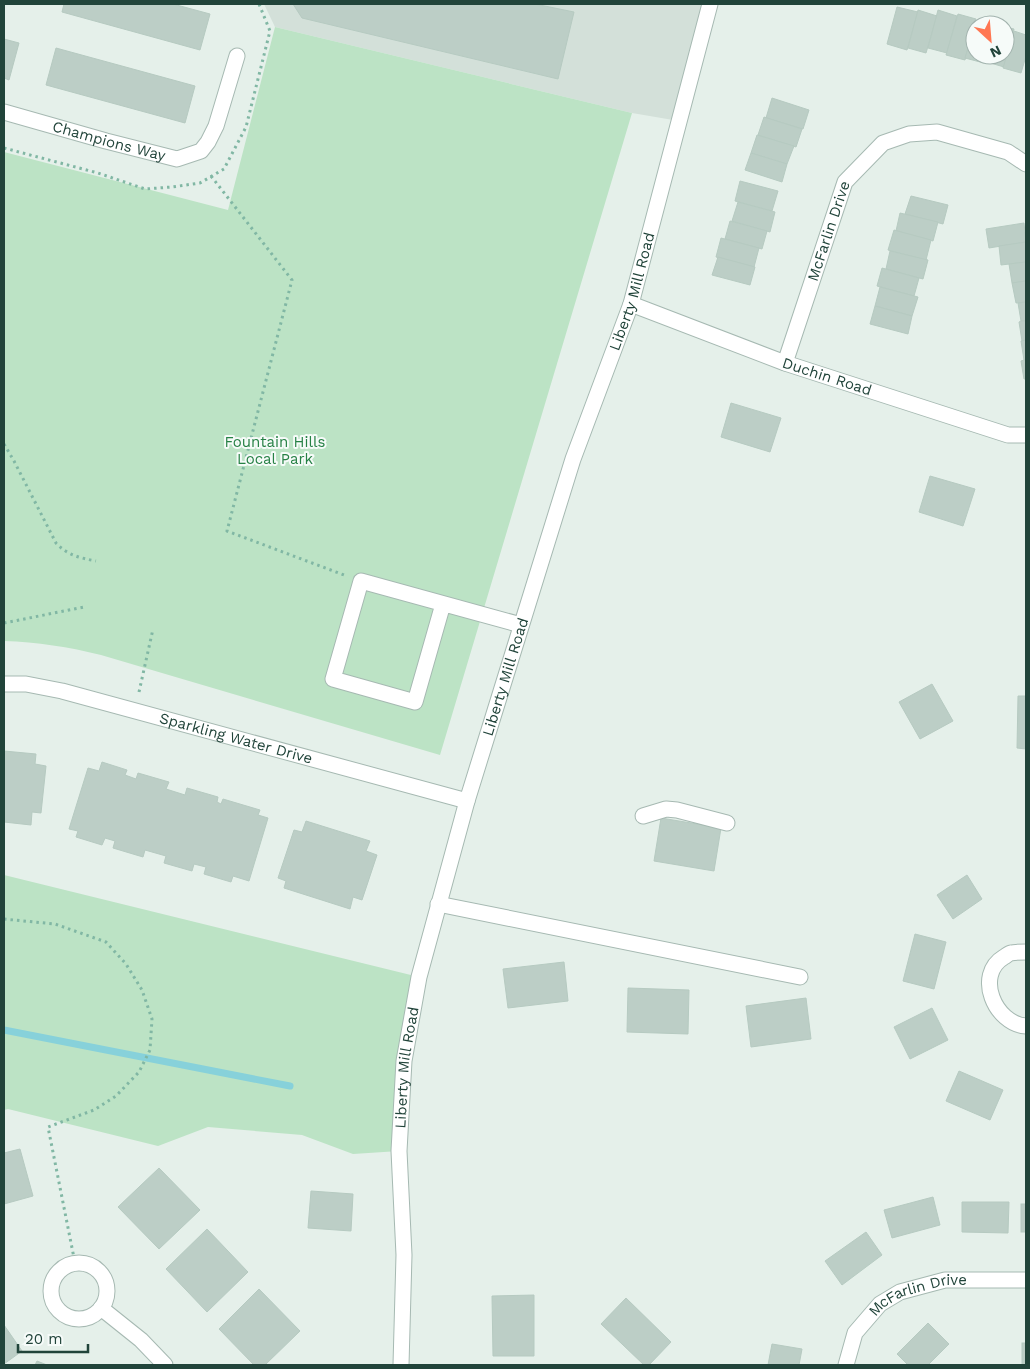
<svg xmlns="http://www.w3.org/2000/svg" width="1030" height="1369" viewBox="0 0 1030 1369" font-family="'Work Sans',sans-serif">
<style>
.built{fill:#d3e0d9}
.green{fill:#bce3c5}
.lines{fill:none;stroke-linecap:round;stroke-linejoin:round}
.stream{stroke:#87d1da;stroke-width:7}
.building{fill:#bccec6;stroke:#b6cac1}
.minor-casing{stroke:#a6b9b2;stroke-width:17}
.path{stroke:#81b7a4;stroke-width:3;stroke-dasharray:2.5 4;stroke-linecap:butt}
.minor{stroke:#fff;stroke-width:15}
.labels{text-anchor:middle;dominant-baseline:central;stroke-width:4;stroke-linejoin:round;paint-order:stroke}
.street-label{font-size:15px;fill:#21443a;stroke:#f6fbf9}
.park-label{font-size:15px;fill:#268145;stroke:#f6fbf9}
</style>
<rect width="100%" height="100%" fill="#e5f0ea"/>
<!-- built -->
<polygon class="built" points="264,4 710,4 679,121 632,113 275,27"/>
<!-- green -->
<g class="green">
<path d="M275,27l357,86 -192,642 -339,-100c-32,-8 -64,-13 -97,-14v-489l224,58z"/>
<polygon points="4,875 419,977 399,1151 353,1154 302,1135 208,1127 158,1146 8,1109 4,1110"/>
</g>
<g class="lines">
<!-- stream -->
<polyline class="stream" points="4,1030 290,1086"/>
</g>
<!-- building -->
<g class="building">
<polygon points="64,4 173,4 210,14 200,50 62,12"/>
<polygon points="293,4 535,4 574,12 558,79 302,18"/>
<polygon points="897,7 918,12 907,50 887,44"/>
<polygon points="918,10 937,16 926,53 908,48"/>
<polygon points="938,10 957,16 947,53 928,48"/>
<polygon points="958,14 976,19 965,60 946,55"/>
<polygon points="976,21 989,25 975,25 975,55 986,55 984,63 965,58"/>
<polygon points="1005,27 1014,29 1004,67 984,61 986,55 1005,55"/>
<polygon points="1014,31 1026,35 1026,56 1021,73 1003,68"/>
<polygon points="4,39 19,43 9,80 4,78"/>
<polygon points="56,48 195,86 185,123 46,85"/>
<polygon points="772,98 809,110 803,129 766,118"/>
<polygon points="764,117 802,129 796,147 758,135"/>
<polygon points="757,135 794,146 787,164 751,153"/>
<polygon points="751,153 787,164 782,182 745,170"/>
<polygon points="740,181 778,191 772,211 735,201"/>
<polygon points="911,196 948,205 943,224 905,214"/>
<polygon points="738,202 775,212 770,232 732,221"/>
<polygon points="900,213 938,222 933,241 896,231"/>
<polygon points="730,221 767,231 762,249 725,239"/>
<polygon points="1024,223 1026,242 989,248 986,229"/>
<polygon points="894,230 931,240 926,260 888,250"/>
<polygon points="721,238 759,248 754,267 716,257"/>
<polygon points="1026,242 1026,262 1001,265 999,246"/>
<polygon points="890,251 928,260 923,279 886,269"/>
<polygon points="718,257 755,267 750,285 712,275"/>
<polygon points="1026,262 1026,281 1012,283 1009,264"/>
<polygon points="882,268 919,278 914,296 877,286"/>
<polygon points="1026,281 1026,302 1016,303 1012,283"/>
<polygon points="880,287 918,297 912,316 875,306"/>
<polygon points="1026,302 1026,321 1021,321 1018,303"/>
<polygon points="875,306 912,316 908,334 870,324"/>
<polygon points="1021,321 1026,321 1026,340 1022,341 1019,322"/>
<polygon points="1026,340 1026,360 1024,360 1021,341"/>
<polygon points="1024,360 1026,360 1026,379 1024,379 1021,361"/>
<polygon points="731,403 781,418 770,452 721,437"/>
<polygon points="930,476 975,489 963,526 919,512"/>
<polygon points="932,684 953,721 920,739 899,702"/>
<polygon points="1018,696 1026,696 1026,749 1017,748"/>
<polygon points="4,751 36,754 35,764 46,766 41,813 32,812 31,825 4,822"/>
<polygon points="102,762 127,770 125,775 136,779 138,773 169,782 166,789 185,795 187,788 218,797 217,802 221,804 223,799 260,810 258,815 268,818 249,881 233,876 231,882 204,874 206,867 194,864 192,871 164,863 166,856 145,850 143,857 113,848 115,841 105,838 102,845 76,837 78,831 69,829 88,768 99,771"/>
<polygon points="661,818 721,828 714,871 654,861"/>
<polygon points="306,821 370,841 366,851 377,855 362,900 353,897 350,909 284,888 286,881 278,878 294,830 302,832"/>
<polygon points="967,875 982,899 953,919 937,895"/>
<polygon points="915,934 946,942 934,989 903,981"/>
<polygon points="564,962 568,1001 508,1008 503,969"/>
<polygon points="628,988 689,990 688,1034 627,1032"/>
<polygon points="806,998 811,1039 751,1047 746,1006"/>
<polygon points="932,1008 948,1040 910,1059 894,1027"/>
<polygon points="959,1071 1003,1090 990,1120 946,1101"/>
<polygon points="20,1149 33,1196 4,1204 4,1153"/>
<polygon points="159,1168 200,1210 159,1249 118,1207"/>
<polygon points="311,1191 353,1194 351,1231 308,1228"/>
<polygon points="933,1197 940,1225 892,1238 884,1210"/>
<polygon points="962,1202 1009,1202 1008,1233 962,1232"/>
<rect x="1021" y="1204" width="5" height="28"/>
<polygon points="207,1229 248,1272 207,1312 166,1269"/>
<polygon points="866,1232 882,1255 842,1285 825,1261"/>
<polygon points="259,1289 300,1331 265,1365 254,1365 219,1329"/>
<polygon points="534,1295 534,1356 493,1356 492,1296"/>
<polygon points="626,1298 671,1342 649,1365 644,1365 601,1324"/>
<polygon points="928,1323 949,1344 928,1365 908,1365 897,1354"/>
<polygon points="4,1325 22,1351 4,1364"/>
<rect x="1022" y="1343" width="4" height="22"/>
<polygon points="772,1344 802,1349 799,1365 768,1365"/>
<polygon points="37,1361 47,1365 35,1365"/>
</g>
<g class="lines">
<!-- minor casing -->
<g class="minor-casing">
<g id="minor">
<path id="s1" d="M4,112l102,29 71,18 24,-8 7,-9 8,-16 21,-70"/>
<path id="s2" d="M631,304l154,59 223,72h18"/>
<path id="s3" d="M785,363l60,-181 38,-39 26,-9 28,-2 71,20 18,12"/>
<polyline points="443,604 415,702 333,679 361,581 521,625"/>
<path id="s4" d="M4,684h22l36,7 405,110"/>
<polyline points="643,816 666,809 677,810 727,823"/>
<polyline points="438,904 800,977"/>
<path d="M1026,952c-5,0 -11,0 -15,1 -2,0 -5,3 -7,4 -30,18 -9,67 22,69"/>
<circle cx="79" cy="1291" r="28"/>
<polyline points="101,1308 141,1340 165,1365"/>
<path id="s5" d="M401,1365l3,-110 -5,-104 5,-90 15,-84 48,-176 106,-342 58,-155 79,-300"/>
<path id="s6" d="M846,1365l9,-32 25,-29 20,-12 45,-12h81"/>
</g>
</g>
<!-- path -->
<g class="path">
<polyline points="4,148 98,173 145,189 172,187 200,183 224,169 246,127 270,31 259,4"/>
<polyline points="211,176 292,280 227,531 344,575"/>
<path d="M4,444l10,17 42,82c11,12 24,15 40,18"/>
<polyline points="4,623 84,607"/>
<polyline points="139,692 153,629"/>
<polyline points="4,919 55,924 106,942 126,964 142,990 152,1019 150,1050 139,1072 116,1096 94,1110 48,1127 75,1263"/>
</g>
<!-- minor -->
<use href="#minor" class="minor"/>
</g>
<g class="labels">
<!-- street labels -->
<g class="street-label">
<text stroke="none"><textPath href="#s1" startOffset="109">Champions Way</textPath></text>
<text stroke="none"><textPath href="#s3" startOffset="139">McFarlin Drive</textPath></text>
<text stroke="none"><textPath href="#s5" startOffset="1108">Liberty Mill Road</textPath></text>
<text stroke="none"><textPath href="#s2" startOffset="209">Duchin Road</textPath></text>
<text stroke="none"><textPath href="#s5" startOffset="702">Liberty Mill Road</textPath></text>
<text stroke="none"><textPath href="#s4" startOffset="239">Sparkling Water Drive</textPath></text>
<text stroke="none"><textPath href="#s5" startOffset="298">Liberty Mill Road</textPath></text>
<text stroke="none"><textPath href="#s6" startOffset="111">McFarlin Drive</textPath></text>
</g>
<!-- park labels -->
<g class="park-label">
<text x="275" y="442">Fountain Hills<tspan x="275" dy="17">Local Park</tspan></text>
</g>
</g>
<!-- border -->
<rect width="1030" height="1369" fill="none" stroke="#21443a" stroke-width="10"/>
<!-- north arrow -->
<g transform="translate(990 40) rotate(154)"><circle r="24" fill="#f6fbf9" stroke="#a1b2ad"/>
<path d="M0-4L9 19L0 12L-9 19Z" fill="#ff7753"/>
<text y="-8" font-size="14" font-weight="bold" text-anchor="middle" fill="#21443a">N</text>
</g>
<!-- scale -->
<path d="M18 1344v8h70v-8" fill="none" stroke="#21443a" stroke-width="2.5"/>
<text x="25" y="1344" font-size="15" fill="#21443a" stroke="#f6fbf9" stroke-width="4" paint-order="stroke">20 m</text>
</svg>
